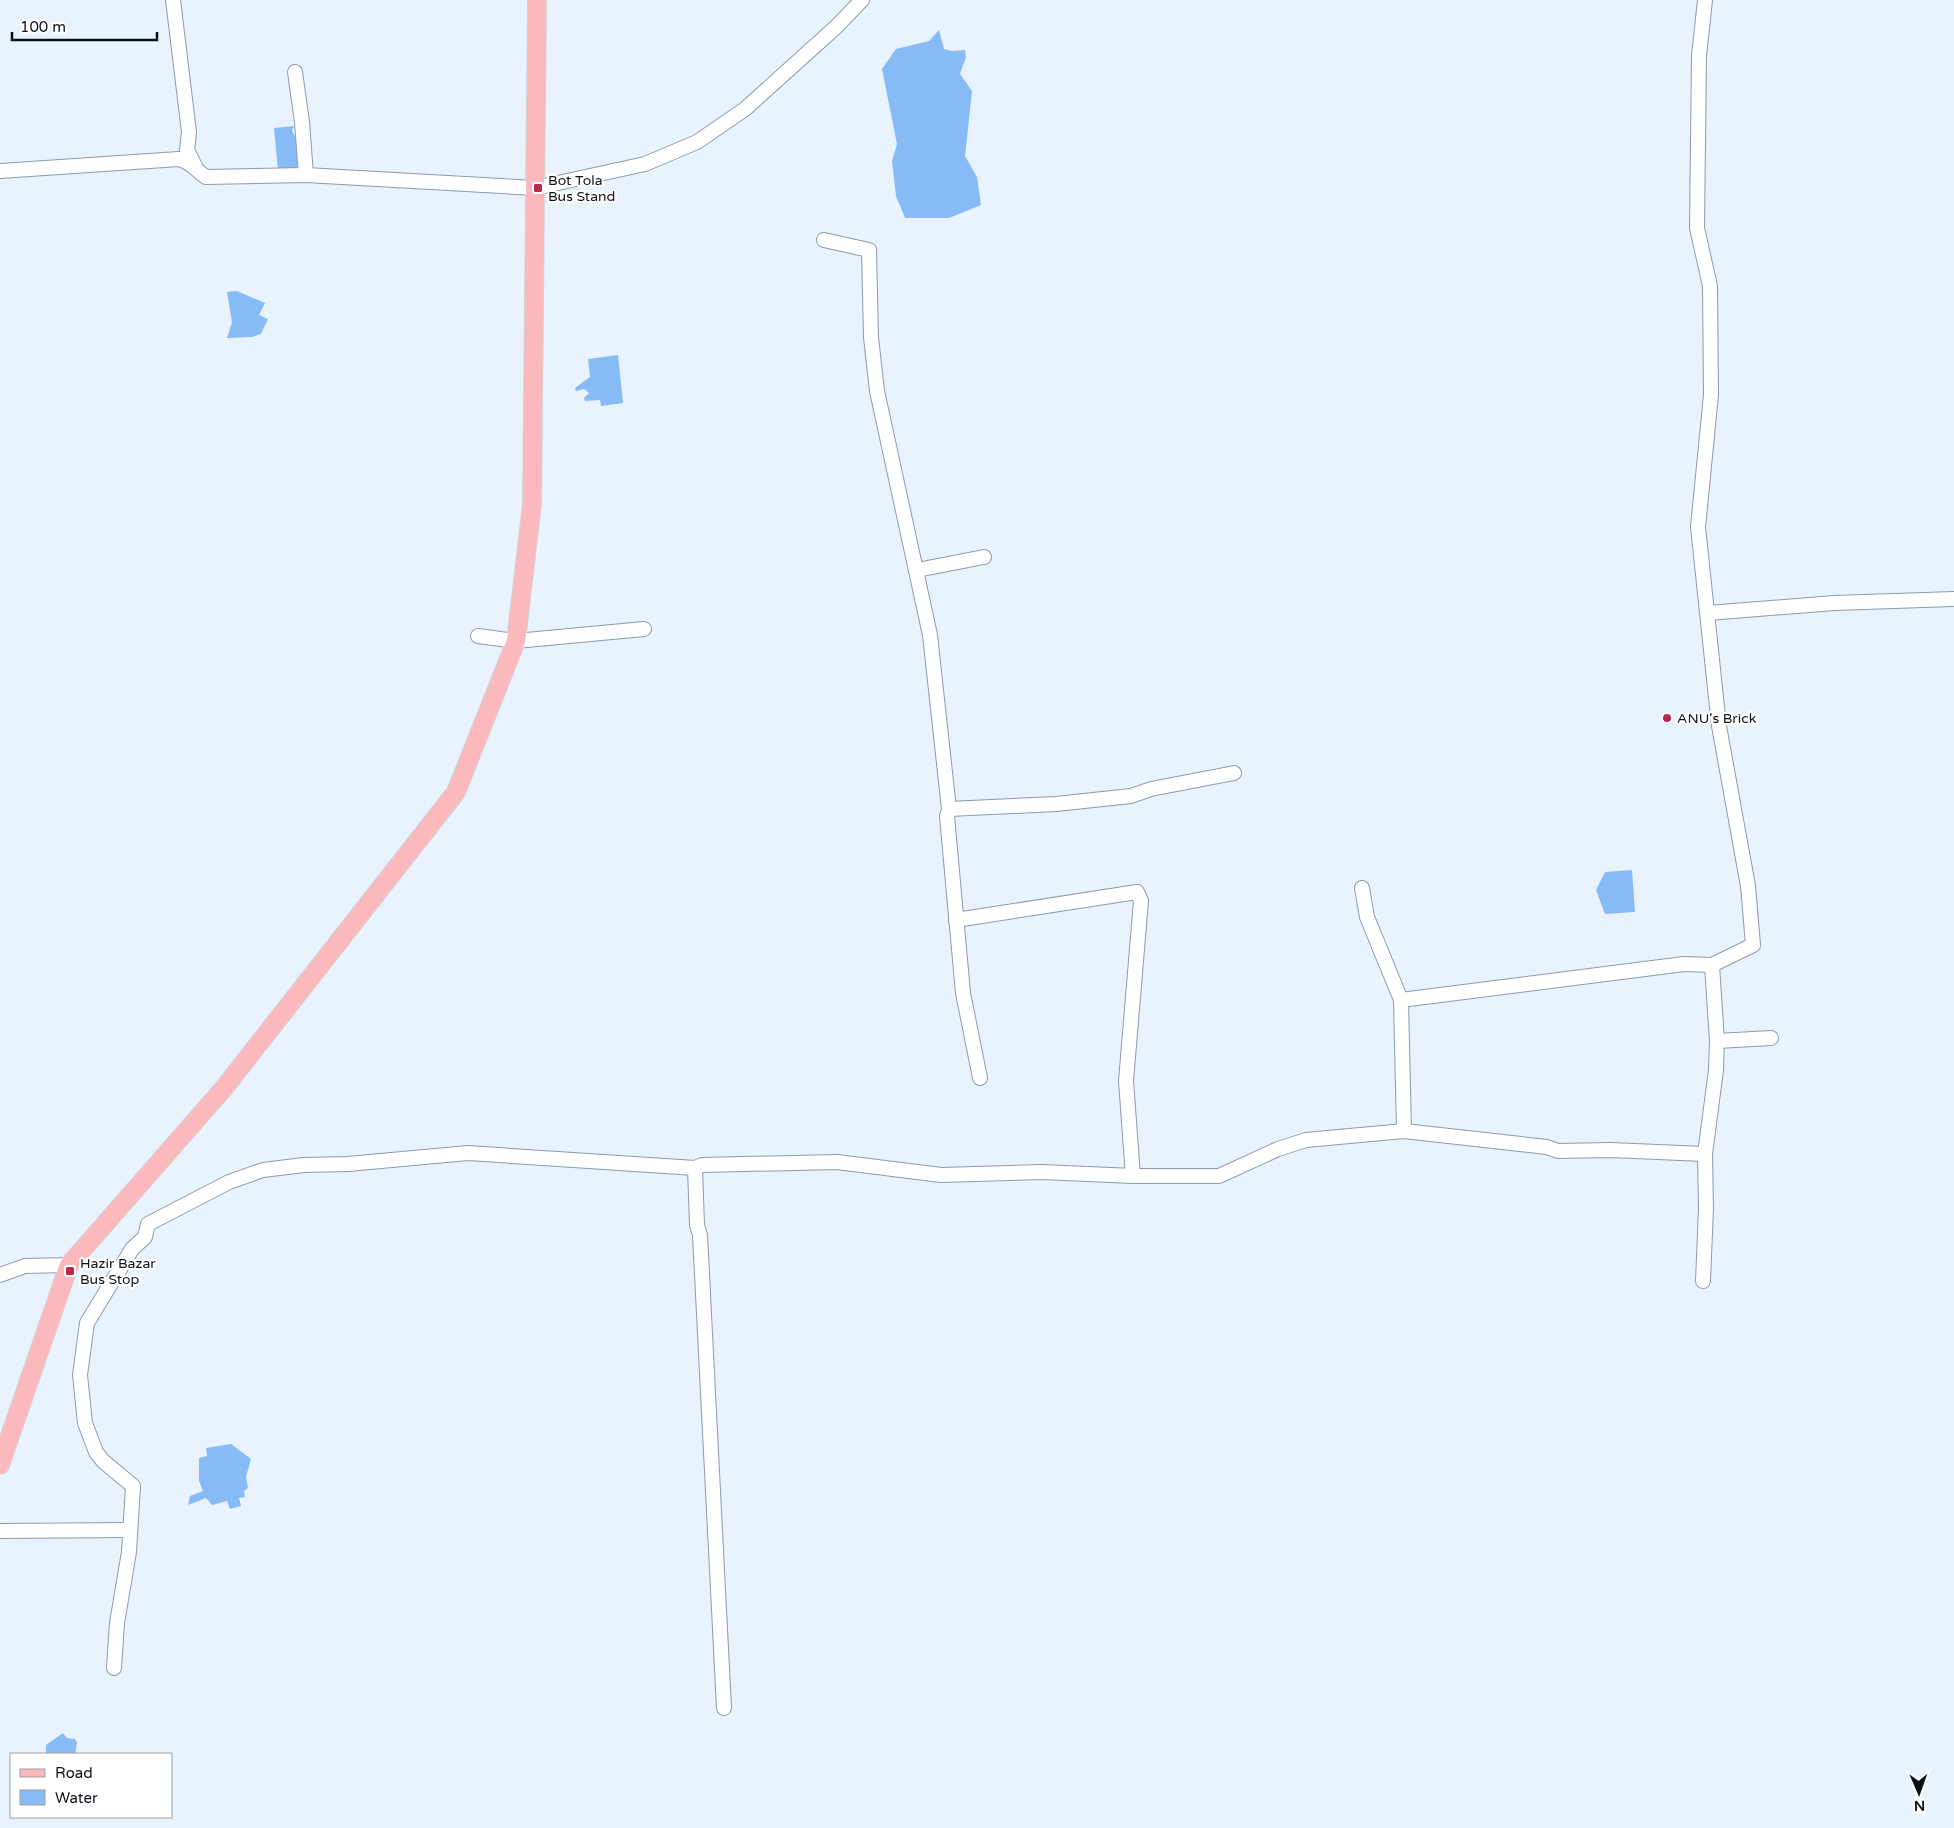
<svg xmlns="http://www.w3.org/2000/svg" width="1954" height="1828" viewBox="0 0 1954 1828" font-family="'Varela Round',sans-serif">
<style>
.water{fill:#86bbf6}
.lines{fill:none;stroke-linecap:round;stroke-linejoin:round}
.minor-casing{stroke:#8c9bac;stroke-width:16}
.major-casing{stroke:#d3d4d5;stroke-width:20}
.minor{stroke:#fff;stroke-width:14}
.major{stroke:#fbb9bd;stroke-width:18}
.poi-dot{fill:#ba2843;stroke:#fff;stroke-width:2}
.labels{text-anchor:middle;dominant-baseline:central;stroke-width:4.5;stroke-linejoin:round;paint-order:stroke}
.poi-label{font-size:14px;fill:#0b1117;stroke:#fff;text-anchor:start}
</style>
<rect width="100%" height="100%" fill="#e9f3fe"/>
<!-- water -->
<g class="water">
<polygon points="939,30 944,49 952,51 965,50 966,57 960,74 972,91 965,156 977,177 981,205 949,218 905,218 896,196 892,161 897,144 882,69 896,49 929,41"/>
<path d="M294,126l-2,4c6,12 10,27 4,39l-18,2 -4,-43z"/>
<polygon points="237,291 265,303 259,315 268,319 261,334 252,337 227,338 232,322 227,292"/>
<polygon points="618,355 623,403 601,406 600,400 585,401 584,398 589,393 584,389 576,391 575,388 590,377 588,359"/>
<polygon points="1632,870 1635,912 1605,914 1596,890 1605,872"/>
<polygon points="231,1444 251,1459 246,1477 248,1488 244,1491 245,1497 239,1498 241,1506 230,1509 227,1501 212,1505 206,1498 188,1505 190,1496 203,1491 199,1481 199,1458 207,1456 206,1448"/>
<polygon points="63,1733 67,1738 75,1739 77,1743 75,1754 46,1754 46,1745"/>
</g>
<g class="lines">
<!-- minor casing -->
<g class="minor-casing">
<g id="minor">
<polyline points="173,0 189,132 187,150 195,166"/>
<polyline points="295,72 302,122 306,175"/>
<path d="M0,171l179,-12c14,4 16,11 27,18l100,-2 229,13 110,-24 52,-22 48,-33 91,-82 26,-27"/>
<polyline points="824,240 869,250 871,337 877,391 930,635 949,809 947,816 963,993 980,1078"/>
<polyline points="917,570 984,557"/>
<polyline points="1708,613 1834,603 1954,599"/>
<polyline points="478,636 516,641 644,629"/>
<polyline points="949,809 1056,804 1131,796 1151,789 1234,773"/>
<polyline points="1362,888 1367,917 1401,1000 1404,1131"/>
<polyline points="956,920 1137,892 1141,901 1126,1081 1133,1176"/>
<polyline points="1401,1000 1684,964 1712,965 1753,945 1748,886 1719,726 1698,527 1711,395 1710,286 1697,228 1699,56 1705,0"/>
<polyline points="1717,1041 1771,1038"/>
<polyline points="695,1168 697,1225 700,1235 724,1708"/>
<polyline points="0,1275 25,1266 69,1265"/>
<polyline points="1703,1281 1706,1209 1705,1154 1716,1070 1717,1041 1712,965"/>
<polyline points="0,1531 129,1530"/>
<polyline points="114,1668 117,1623 129,1552 133,1486 103,1461 96,1452 85,1423 80,1375 87,1323 132,1249 145,1237 148,1224 229,1182 263,1170 304,1165 348,1164 468,1153 695,1168 702,1165 837,1162 941,1175 1042,1172 1133,1176 1219,1176 1278,1149 1306,1140 1404,1131 1547,1147 1558,1151 1610,1150 1705,1154"/>
</g>
</g>
<!-- major casing -->
<g class="major-casing">
<polyline id="major" points="0,1465 69,1265 224,1088 456,792 516,641 532,504 537,0"/>
</g>
<!-- minor -->
<use href="#minor" class="minor"/>
<!-- major -->
<use href="#major" class="major"/>
</g>
<!-- markers -->
<g class="poi-dot">
<rect x="533" y="183" width="10" height="10" rx="2.5"/>
<circle cx="1667" cy="718" r="5"/>
<rect x="65" y="1266" width="10" height="10" rx="2.5"/>
</g>
<g class="labels">
<!-- poi labels -->
<g class="poi-label">
<text x="548" y="180">Bot Tola<tspan x="548" dy="16">Bus Stand</tspan></text>
<text x="1677" y="718">ANU's Brick</text>
<text x="80" y="1263">Hazir Bazar<tspan x="80" dy="16">Bus Stop</tspan></text>
</g>
</g>
<!-- legend -->
<rect x="10" y="1753" width="162" height="65" fill="#ffffff" stroke="#9da0a2"/>
<rect x="20" y="1769" width="25" height="8" fill="#fbb9bd" stroke="#9da0a2"/>
<text x="55" y="1778" font-size="15" fill="#0b1117">Road</text>
<rect x="20" y="1790" width="25" height="15" fill="#86bbf6" stroke="#9da0a2"/>
<text x="55" y="1803" font-size="15" fill="#0b1117">Water</text>
<!-- north arrow -->
<g transform="translate(1919 1793) rotate(178)" stroke="#ffffff" stroke-width="4" paint-order="stroke">
<path d="M0-4L9 19L0 12L-9 19Z" fill="#0b1117"/>
<text y="-8" font-size="14" font-weight="bold" text-anchor="middle" fill="#0b1117">N</text>
</g>
<!-- scale -->
<path d="M12 32v8h145v-8" fill="none" stroke="#0b1117" stroke-width="2.5"/>
<text x="20" y="32" font-size="15" fill="#0b1117" stroke="#ffffff" stroke-width="4" paint-order="stroke">100 m</text>
</svg>
